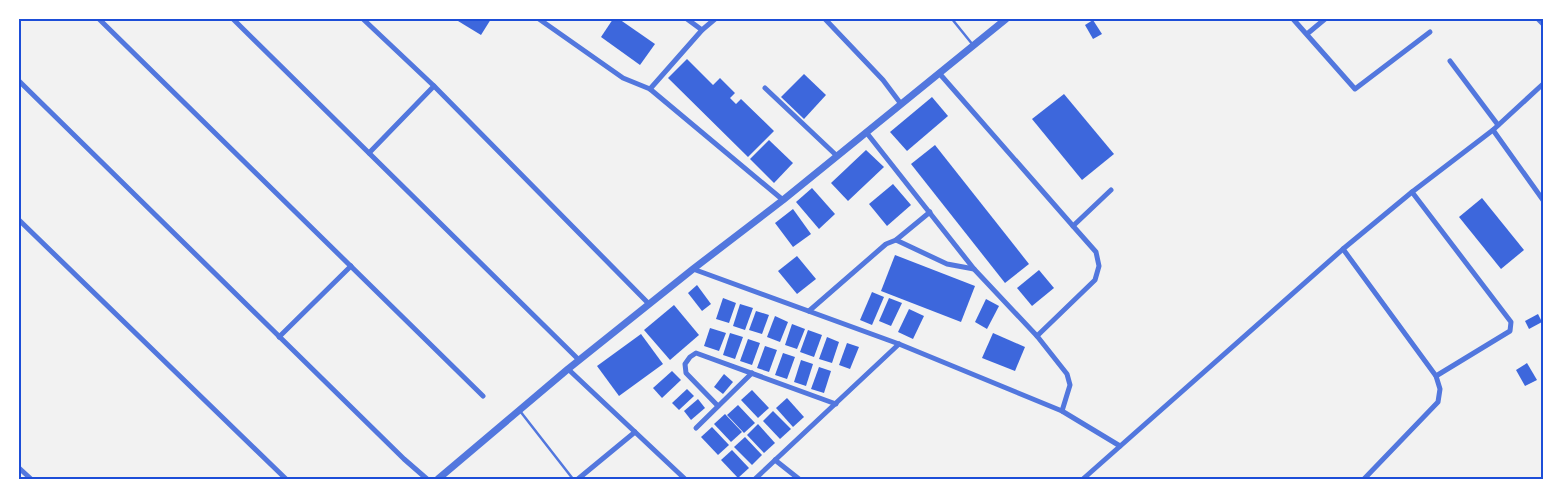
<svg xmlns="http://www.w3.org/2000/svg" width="1562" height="498" viewBox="0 0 1562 498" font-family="Cabin,sans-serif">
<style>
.building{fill:#3d67dc}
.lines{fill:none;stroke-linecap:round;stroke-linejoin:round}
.service{stroke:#5277de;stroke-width:2.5}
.minor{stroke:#5277de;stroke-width:5}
.tertiary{stroke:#5277de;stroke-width:7}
.neatline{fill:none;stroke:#1d4ed8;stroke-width:2}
</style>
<rect width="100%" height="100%" fill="#f2f2f2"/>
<!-- building -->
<g class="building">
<polygon points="459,19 491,19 481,35 458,21"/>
<polygon points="613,19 619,19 655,44 640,65 601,37"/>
<polygon points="1093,20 1102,34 1093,39 1085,25"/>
<polygon points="687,59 713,85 720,78 735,93 730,98 736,104 741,99 774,131 748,157 668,78"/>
<polygon points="804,74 826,95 804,119 781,97"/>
<polygon points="1064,94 1114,154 1082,180 1032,119"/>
<polygon points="932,97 948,116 907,151 890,132"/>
<polygon points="769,140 793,163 774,183 750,159"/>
<polygon points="935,145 1029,264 1005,283 911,164"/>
<polygon points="866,150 884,167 848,201 831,183"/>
<polygon points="893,184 911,205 887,226 869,204"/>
<polygon points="812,188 835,214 819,229 796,202"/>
<polygon points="1482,198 1524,250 1501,269 1459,217"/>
<polygon points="793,209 811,234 793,247 775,223"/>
<polygon points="895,255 975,286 961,322 881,291"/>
<polygon points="797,256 816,279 797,294 778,271"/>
<polygon points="1039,270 1054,288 1032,306 1017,288"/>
<polygon points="697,285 711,304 702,311 688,293"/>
<polygon points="872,292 884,297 872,325 860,320"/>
<polygon points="723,298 736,303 729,323 716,319"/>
<polygon points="889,298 902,303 891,326 879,321"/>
<polygon points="986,299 999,306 987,329 975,322"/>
<polygon points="740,304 753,308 745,330 733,326"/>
<polygon points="674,305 699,335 670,360 644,330"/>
<polygon points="909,309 924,316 913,339 898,332"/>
<polygon points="756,311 769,315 762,334 749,330"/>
<polygon points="1538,314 1542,322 1529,329 1525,321"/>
<polygon points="775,316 788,322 780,342 767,337"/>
<polygon points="792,324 805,329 797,349 785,345"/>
<polygon points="710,328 726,333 719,351 704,346"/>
<polygon points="808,330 822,335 814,357 800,352"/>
<polygon points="730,333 743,337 735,359 723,355"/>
<polygon points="993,333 1025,347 1015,371 982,358"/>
<polygon points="641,334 663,364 619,396 597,366"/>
<polygon points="827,337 839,342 832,363 819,359"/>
<polygon points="748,339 760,343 752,365 740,361"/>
<polygon points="847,343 859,347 850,369 839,365"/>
<polygon points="765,346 777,350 769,372 757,368"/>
<polygon points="783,353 795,357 787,379 775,375"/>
<polygon points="801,360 813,364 806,386 794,382"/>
<polygon points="1527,363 1537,380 1525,386 1516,370"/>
<polygon points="819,367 831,371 824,393 811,389"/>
<polygon points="672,371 681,380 662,398 653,388"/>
<polygon points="724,374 733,382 723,394 714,387"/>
<polygon points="687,389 694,396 679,410 672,403"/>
<polygon points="752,390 769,408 758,418 741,400"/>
<polygon points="787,398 804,417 793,427 776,408"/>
<polygon points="698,399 705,408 691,420 684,411"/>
<polygon points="738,405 755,423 744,433 727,415"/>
<polygon points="773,411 791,429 780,439 763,421"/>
<polygon points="725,414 742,432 731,442 714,424"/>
<polygon points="758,424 775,443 764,453 747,435"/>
<polygon points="712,427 729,445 718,455 701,437"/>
<polygon points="745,437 762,455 752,465 734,447"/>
<polygon points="732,450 749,468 738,478 721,460"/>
</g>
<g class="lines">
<!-- service -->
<g class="service">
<polyline points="952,19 973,45"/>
<polyline points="520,411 573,479"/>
</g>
<!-- minor -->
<g class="minor">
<polyline points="99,19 483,396"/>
<polyline points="233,19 579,360"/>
<polyline points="363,19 434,86 649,304"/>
<polyline points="539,19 623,78 650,89 783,200"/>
<polyline points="687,19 702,30"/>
<polyline points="825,19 883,80 901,104"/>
<polyline points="1293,19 1355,89 1430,32"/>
<polyline points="1538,19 1543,24"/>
<polyline points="1307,34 1325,19"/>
<polyline points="1450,61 1498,125"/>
<polyline points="939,73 1073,226 1111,190"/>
<polyline points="19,81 404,459 427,479"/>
<polyline points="765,88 837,156"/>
<polyline points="650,89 702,30 715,19"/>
<polyline points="1493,130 1543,200"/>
<polyline points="866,132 974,269 1037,336 1067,374 1070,385 1062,411"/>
<polyline points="369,153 434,86"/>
<polyline points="1412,192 1511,322 1510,331 1436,376"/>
<polyline points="19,220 286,479"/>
<polyline points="896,240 930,212"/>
<polyline points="1343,249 1436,376 1440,389 1438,402 1364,479"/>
<polyline points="693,269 899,344 1062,411 1120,446"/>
<polyline points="809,311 886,244 896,240 947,264 974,269"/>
<polyline points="1037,336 1095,280 1099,266 1096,252 1073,226"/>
<polyline points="279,337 351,266"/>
<polyline points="568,369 685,479"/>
<polyline points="718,406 686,373 685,364 690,357 696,353 836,404"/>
<polyline points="696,428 752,373"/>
<polyline points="775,460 799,479"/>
<polyline points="19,468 31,479"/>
<polyline points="578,479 635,432"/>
<polyline points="755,479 899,344"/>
<polyline points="1083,479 1343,249 1412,192 1493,130 1543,84"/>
</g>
<!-- tertiary -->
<polyline class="tertiary" points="438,479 568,369 693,269 783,200 1006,19"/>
</g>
<!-- border -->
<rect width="1562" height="498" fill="none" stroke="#ffffff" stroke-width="40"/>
<rect x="20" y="20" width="1522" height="458" class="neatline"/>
</svg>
